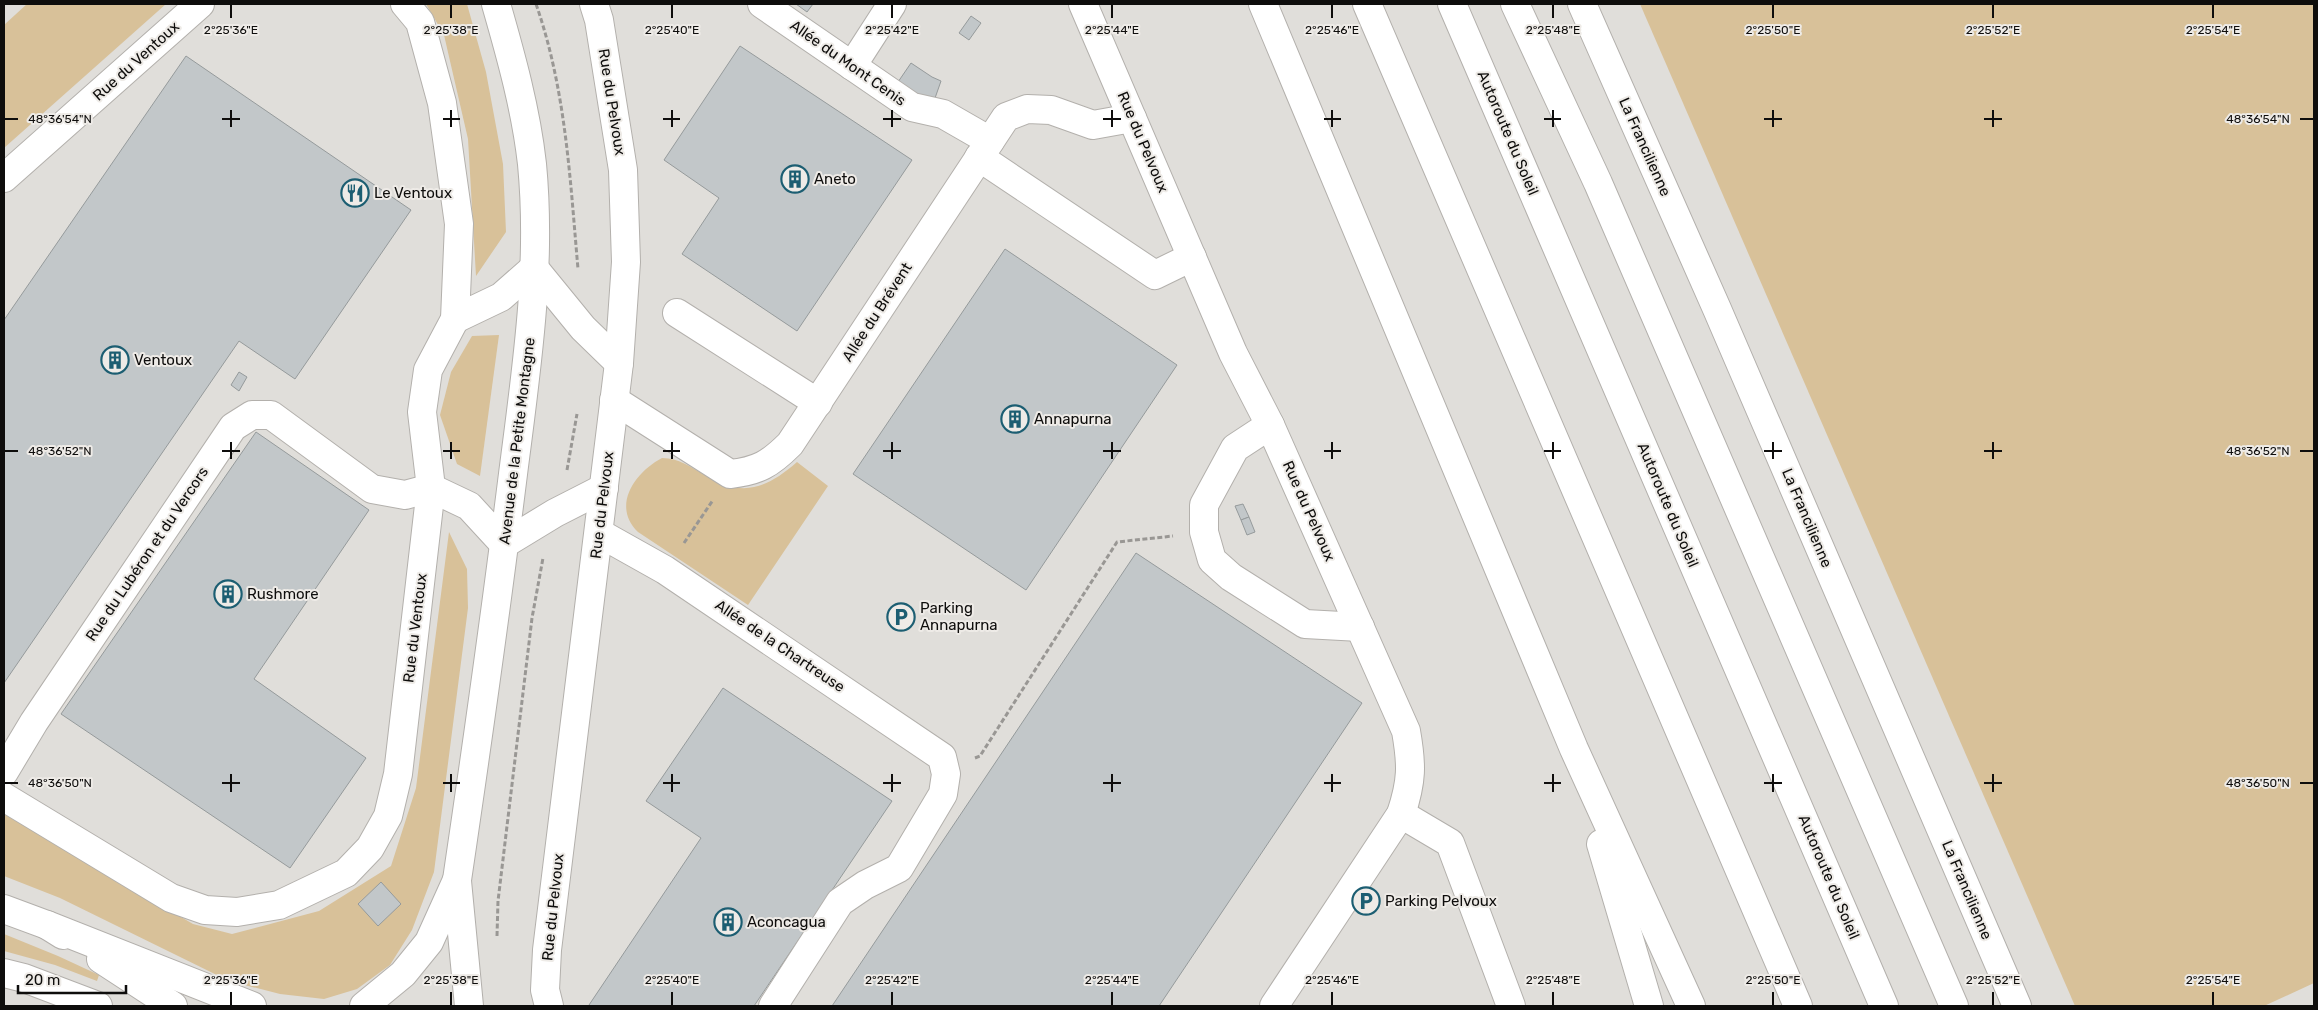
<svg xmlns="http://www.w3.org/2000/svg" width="2318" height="1010" viewBox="0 0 2318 1010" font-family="Rubik,sans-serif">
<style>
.green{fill:#d8c199}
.building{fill:#c2c7c9;stroke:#959a9b}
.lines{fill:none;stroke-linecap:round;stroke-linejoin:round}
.minor-casing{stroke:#b3b0ac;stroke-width:30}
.major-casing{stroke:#b3b0ac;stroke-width:30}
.highway-casing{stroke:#b3b0ac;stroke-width:30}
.path{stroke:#999794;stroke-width:3;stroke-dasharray:5 2.5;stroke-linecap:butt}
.minor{stroke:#fff;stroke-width:28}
.major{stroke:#fff;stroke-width:28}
.highway{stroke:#fff;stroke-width:28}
.ticks{fill:none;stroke:#0e0d0c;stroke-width:2}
.labels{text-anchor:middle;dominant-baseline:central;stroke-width:4;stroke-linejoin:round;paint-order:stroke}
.street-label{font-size:15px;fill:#0e0d0c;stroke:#eeebe7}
.poi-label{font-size:15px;fill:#0e0d0c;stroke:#eeebe7;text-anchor:start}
.ticks-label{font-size:12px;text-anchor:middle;fill:#0e0d0c;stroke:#eeebe7;stroke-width:4;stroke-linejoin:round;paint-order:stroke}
</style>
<rect width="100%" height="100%" fill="#e0deda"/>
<!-- green -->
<g class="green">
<polygon points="27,4 166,4 4,148 4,25"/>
<polygon points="426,4 467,4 486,72 503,164 506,232 476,276 468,139 444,35"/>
<polygon points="1640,4 2314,4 2314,983 2264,1006 2075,1006"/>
<polygon points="499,335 480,476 457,464 440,415 451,372 472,336"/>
<path d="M662,458c17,0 28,9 43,17 37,23 61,14 92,-13l31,24 -80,119 -110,-73c-27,-26 -3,-60 24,-74z"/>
<polygon points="449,532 467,569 468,608 434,872 412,930 390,965 357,989 324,999 280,994 229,981 60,898 4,876 4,814 193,924 232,934 319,911 391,866 416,788"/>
<polygon points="4,934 58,956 99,975 97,981 55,965 4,951"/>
</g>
<!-- building -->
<g class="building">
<polygon points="796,4 813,4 807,12"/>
<polygon points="971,16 981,23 969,40 959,33"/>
<polygon points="740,46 912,160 797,331 682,254 719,198 664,160"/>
<polygon points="186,56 411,210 295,379 239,341 4,683 4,320"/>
<polygon points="911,63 932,77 941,81 934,101 920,96 898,82"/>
<polygon points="1005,249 1177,365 1026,590 853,474"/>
<polygon points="239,372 247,377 239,391 231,385"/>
<polygon points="256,432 369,510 254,679 366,758 290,868 61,714"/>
<polygon points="1243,504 1249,517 1241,520 1235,506"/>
<polygon points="1249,517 1255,532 1247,535 1241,520"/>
<polygon points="1136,553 1362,703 1159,1006 832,1006"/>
<polygon points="723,688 892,801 754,1006 590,1006 589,1005 701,838 646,801"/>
<polygon points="381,882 401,904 378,926 358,904"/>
</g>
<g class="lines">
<!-- minor casing -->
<g class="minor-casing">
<g id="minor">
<polyline points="762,4 912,107 943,114 990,141"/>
<path d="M1083,4l150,349 37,72 136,306c6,34 6,50 -5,83l-127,192"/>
<polyline points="852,66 892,4"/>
<polyline points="979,157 1155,275 1192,257"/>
<polyline points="4,178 200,4"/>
<polyline points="677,313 818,403"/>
<polyline points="455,319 501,297 534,268 583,328 619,363"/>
<path d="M614,400l116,74c28,-3 40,-10 60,-30l216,-327 21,-8 24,1 42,15 39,-7"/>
<polyline points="1270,425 1235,448 1204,505 1204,532 1212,560 1231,577 1305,624 1360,627"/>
<polyline points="599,533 665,570 942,757 946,774 943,794 899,868 865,885 840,902 773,1006"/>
<polyline points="4,772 34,722 233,427 252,415 271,415 372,489 405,495 431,488 469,506 504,544 555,513 604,488"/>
<polyline points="4,797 171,898 205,910 237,912 279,905 346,873 370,848 388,816 398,774 431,488 422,412 428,370 455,319 459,224 442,103 420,22 405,4"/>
<polyline points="1401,814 1450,843 1511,1006"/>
<path d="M457,880c20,-135 39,-270 56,-406 13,-102 29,-206 19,-310 -6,-54 -21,-108 -36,-160"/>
<polyline points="549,1006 545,990 547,950 619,363 626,262 623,170 599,20 594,4"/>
</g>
</g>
<!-- major casing -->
<g class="major-casing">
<g id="major">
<polyline points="457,881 469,1006"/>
<polyline points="4,909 47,925 63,935"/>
<polyline points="47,925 252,1006"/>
<polyline points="101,959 173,1006"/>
<polyline points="4,973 24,978 98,1006"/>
<polyline points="364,1006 403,974 429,942 457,880"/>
</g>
</g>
<!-- highway casing -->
<g class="highway-casing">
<g id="highway">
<polyline points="1263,4 1574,749 1691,1006"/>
<polyline points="1367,4 1798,1006"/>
<polyline points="1452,4 1884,1006"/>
<polyline points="1515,4 1598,183 1954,1006"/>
<polyline points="1582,4 1717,309 2017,1006"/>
<polyline points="1601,844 1649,1006"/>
</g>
</g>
<!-- path -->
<g class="path">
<path d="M536,4c30,86 34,175 42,265"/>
<polyline points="567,470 577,414"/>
<polyline points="684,543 713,500"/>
<polyline points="975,758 980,756 1117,542 1173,536"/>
<polyline points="497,936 498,901 532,618 543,558"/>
</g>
<!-- minor -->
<use href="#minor" class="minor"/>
<!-- major -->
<use href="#major" class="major"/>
<!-- highway -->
<use href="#highway" class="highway"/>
</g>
<!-- ticks -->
<path class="ticks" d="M231,5v13M451,5v13M672,5v13M892,5v13M1112,5v13M1332,5v13M1553,5v13M1773,5v13M1993,5v13M2213,5v13M231,110v17M451,110v17M672,110v17M892,110v17M1112,110v17M1332,110v17M1553,110v17M1773,110v17M1993,110v17M5,119h13M222,119h18M443,119h17M663,119h17M883,119h18M1103,119h18M1324,119h17M1544,119h17M1764,119h18M1984,119h18M2300,119h13M231,442v17M451,442v17M672,442v17M892,442v17M1112,442v17M1332,442v17M1553,442v17M1773,442v17M1993,442v17M5,451h13M222,451h18M443,451h17M663,451h17M883,451h18M1103,451h18M1324,451h17M1544,451h17M1764,451h18M1984,451h18M2300,451h13M231,774v18M451,774v18M672,774v18M892,774v18M1112,774v18M1332,774v18M1553,774v18M1773,774v18M1993,774v18M5,783h13M222,783h18M443,783h17M663,783h17M883,783h18M1103,783h18M1324,783h17M1544,783h17M1764,783h18M1984,783h18M2300,783h13M231,992v13M451,992v13M672,992v13M892,992v13M1112,992v13M1332,992v13M1553,992v13M1773,992v13M1993,992v13M2213,992v13"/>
<!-- icons -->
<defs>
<g id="building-ring" transform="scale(1.4375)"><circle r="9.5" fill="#eeebe7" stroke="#1c5e72" stroke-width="1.5"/><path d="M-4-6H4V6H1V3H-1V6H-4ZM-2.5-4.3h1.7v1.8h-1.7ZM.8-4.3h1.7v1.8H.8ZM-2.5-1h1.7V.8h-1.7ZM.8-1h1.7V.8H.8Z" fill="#1c5e72"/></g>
<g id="restaurant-ring" transform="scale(1.4375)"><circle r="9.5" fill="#eeebe7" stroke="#1c5e72" stroke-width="1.5"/><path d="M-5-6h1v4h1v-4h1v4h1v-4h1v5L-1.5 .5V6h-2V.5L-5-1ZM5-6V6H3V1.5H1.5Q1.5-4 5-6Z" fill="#1c5e72"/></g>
<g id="parking-ring" transform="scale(1.4375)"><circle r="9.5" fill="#eeebe7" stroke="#1c5e72" stroke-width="1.5"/><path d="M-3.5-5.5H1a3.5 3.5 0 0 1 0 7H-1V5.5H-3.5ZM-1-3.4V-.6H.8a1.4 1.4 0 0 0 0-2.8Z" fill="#1c5e72"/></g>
</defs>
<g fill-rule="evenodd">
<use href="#building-ring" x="795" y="179"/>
<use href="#restaurant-ring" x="355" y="193"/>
<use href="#building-ring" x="115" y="360"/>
<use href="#building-ring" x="1015" y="419"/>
<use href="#building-ring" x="228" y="594"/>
<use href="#parking-ring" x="901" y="617"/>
<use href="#parking-ring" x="1366" y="901"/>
<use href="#building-ring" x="728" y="922"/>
</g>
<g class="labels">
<!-- street labels -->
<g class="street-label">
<text transform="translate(136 61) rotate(-42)">Rue du Ventoux</text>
<text transform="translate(848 63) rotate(35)">Allée du Mont Cenis</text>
<text transform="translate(612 102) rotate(81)">Rue du Pelvoux</text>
<text transform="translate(1508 133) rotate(67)">Autoroute du Soleil</text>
<text transform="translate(1143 142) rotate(67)">Rue du Pelvoux</text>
<text transform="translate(1645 147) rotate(66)">La Francilienne</text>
<text transform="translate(877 312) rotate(-57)">Allée du Brévent</text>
<text transform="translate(517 441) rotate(-83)">Avenue de la Petite Montagne</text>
<text transform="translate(602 505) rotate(-83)">Rue du Pelvoux</text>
<text transform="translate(1668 505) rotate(67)">Autoroute du Soleil</text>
<text transform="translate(1309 511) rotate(66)">Rue du Pelvoux</text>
<text transform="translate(1807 518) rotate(67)">La Francilienne</text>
<text transform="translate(147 554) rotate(-56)">Rue du Lubéron et du Vercors</text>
<text transform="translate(415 628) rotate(-83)">Rue du Ventoux</text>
<text transform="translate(780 646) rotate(34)">Allée de la Chartreuse</text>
<text transform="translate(1829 877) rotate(67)">Autoroute du Soleil</text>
<text transform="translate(1967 890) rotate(67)">La Francilienne</text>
<text transform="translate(553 907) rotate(-84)">Rue du Pelvoux</text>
</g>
<!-- poi labels -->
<g class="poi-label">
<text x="814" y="179">Aneto</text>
<text x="374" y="193">Le Ventoux</text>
<text x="134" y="360">Ventoux</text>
<text x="1034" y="419">Annapurna</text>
<text x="247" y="594">Rushmore</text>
<text x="920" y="608">Parking<tspan x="920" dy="17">Annapurna</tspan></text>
<text x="1385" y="901">Parking Pelvoux</text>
<text x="747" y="922">Aconcagua</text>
</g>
</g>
<g class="ticks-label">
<text x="231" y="34">2°25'36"E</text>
<text x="451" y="34">2°25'38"E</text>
<text x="672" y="34">2°25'40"E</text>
<text x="892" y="34">2°25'42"E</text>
<text x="1112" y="34">2°25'44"E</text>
<text x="1332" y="34">2°25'46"E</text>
<text x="1553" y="34">2°25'48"E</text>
<text x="1773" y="34">2°25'50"E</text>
<text x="1993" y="34">2°25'52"E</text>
<text x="2213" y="34">2°25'54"E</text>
<text x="60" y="123">48°36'54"N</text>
<text x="2258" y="123">48°36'54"N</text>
<text x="60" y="455">48°36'52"N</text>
<text x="2258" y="455">48°36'52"N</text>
<text x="60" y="787">48°36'50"N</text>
<text x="2258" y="787">48°36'50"N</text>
<text x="231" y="984">2°25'36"E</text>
<text x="451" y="984">2°25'38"E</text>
<text x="672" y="984">2°25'40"E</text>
<text x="892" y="984">2°25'42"E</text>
<text x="1112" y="984">2°25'44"E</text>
<text x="1332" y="984">2°25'46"E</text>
<text x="1553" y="984">2°25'48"E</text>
<text x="1773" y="984">2°25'50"E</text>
<text x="1993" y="984">2°25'52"E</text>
<text x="2213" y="984">2°25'54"E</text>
</g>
<!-- border -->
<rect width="2318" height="1010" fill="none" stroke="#0e0d0c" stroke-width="10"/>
<!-- scale -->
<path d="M18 985v8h108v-8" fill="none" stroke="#0e0d0c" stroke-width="2.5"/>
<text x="25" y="985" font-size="15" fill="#0e0d0c" stroke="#eeebe7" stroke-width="4" paint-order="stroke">20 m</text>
</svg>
